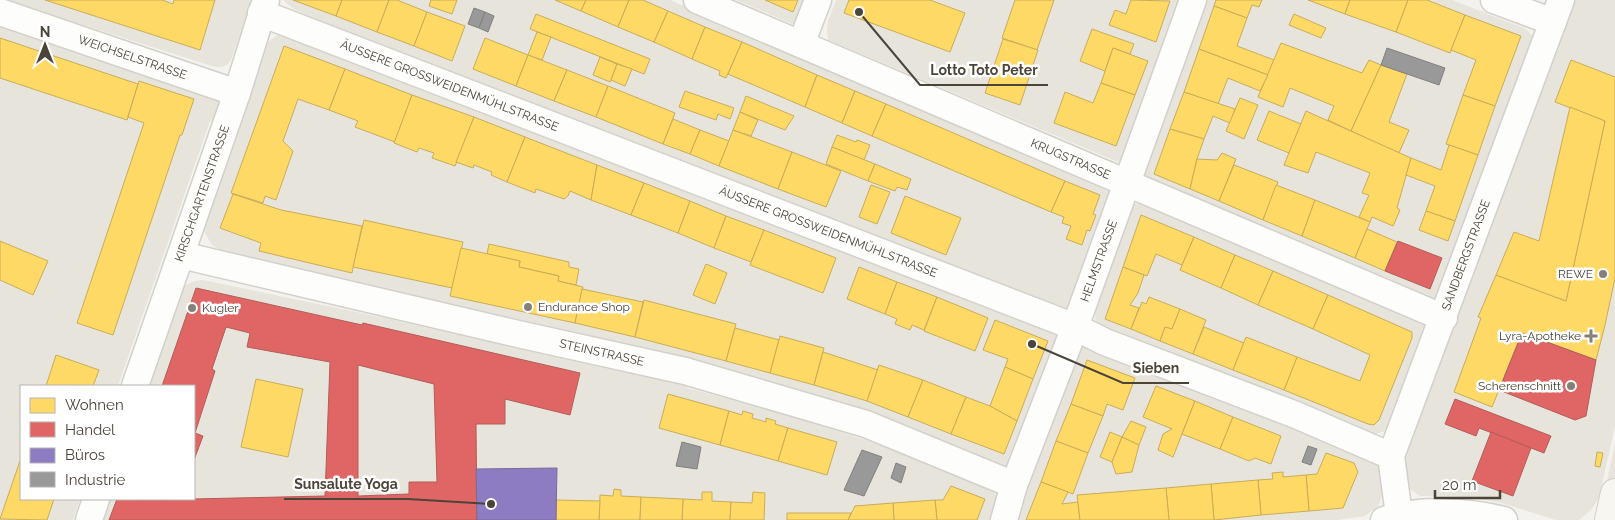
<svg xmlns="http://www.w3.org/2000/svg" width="1615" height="520" viewBox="0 0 1615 520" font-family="Raleway,sans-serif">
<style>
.residential{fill:#e7e4dc}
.homes{fill:#ffd966;stroke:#c9ac58}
.shops{fill:#e06666;stroke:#b35c58;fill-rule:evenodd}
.offices{fill:#8e7cc3;stroke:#7a6b9a}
.industry{fill:#999;stroke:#82807c}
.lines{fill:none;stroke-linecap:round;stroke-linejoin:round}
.street-casing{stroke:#d2d0cb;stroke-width:29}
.secondary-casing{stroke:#d3cfc5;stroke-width:30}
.street{stroke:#fdfdfc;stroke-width:26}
.secondary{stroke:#f7f6f1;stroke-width:28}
.poi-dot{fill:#868178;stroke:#fff;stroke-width:2}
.labels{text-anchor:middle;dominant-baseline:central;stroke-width:5;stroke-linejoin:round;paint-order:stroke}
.street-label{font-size:12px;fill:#4b4439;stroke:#fff}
.poi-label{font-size:12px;fill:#4b4439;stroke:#fff;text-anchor:end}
.leader{fill:none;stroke:#4b4439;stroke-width:2}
.callout-dot{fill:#4b4439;stroke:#fff;stroke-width:2}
.callout-label{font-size:14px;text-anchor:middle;font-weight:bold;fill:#4b4439;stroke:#fff;stroke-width:5;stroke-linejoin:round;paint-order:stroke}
</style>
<rect width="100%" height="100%" fill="#f4f2ee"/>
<!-- residential -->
<g class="residential">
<polygon points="5,0 252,0 231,60 227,65 221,67 215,67"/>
<polygon points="284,0 670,0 1109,187 1112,192 1067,311 316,19 294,9 287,4"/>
<polygon points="736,0 810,0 797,26"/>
<polygon points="836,0 1182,0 1123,161 1118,162 828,40 827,30 828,21"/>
<polygon points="1204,0 1452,0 1524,28 1533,36 1535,42 1438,300 1433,300 1145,178 1144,172"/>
<polygon points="1570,0 1615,0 1615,426 1599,498 1591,510 1579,520 1556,520 1498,502 1464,497 1420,496 1410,489 1406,482 1403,460"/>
<polygon points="0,23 217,97 219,107 216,122 210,121 118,386 21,386 21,499 80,499 73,520 0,520"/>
<polygon points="281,34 1056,333 1060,338 1010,466 1006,468 999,465 905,425 865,411 572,335 220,250 213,246 204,232 203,224 264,45 276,36"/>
<polygon points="1144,202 1421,321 1425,324 1427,328 1388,430 1375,434 1355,425 1352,431 1098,325 1095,318 1095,309 1132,206 1138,203"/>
<polygon points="203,280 385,318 613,370 614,364 688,383 687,388 758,407 860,438 905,454 992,491 997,495 997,501 990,520 99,520 107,499 194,499 194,386 145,386 182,287 194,281"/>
<polygon points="1085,345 1369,456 1379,466 1382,473 1382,496 1378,506 1365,516 1337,520 1017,520 1018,512 1078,355 1080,350"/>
<polygon points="1615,445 1615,520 1598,520"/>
</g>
<!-- homes -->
<g class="homes">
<polygon points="45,0 162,0 173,4 174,0 215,0 200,50"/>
<polygon points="293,0 342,0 336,16"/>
<polygon points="342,0 389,0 377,32 336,16"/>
<polygon points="389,0 397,0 427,12 414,46 377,32"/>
<polygon points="431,0 457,0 452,14 429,6"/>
<polygon points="555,0 586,0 581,11"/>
<polygon points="586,0 629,0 618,27 581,11"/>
<polygon points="629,0 643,0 668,11 654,42 618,27"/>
<polygon points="765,0 798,0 793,12"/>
<polygon points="849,0 930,0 965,13 950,52 844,13"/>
<polygon points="1015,0 1054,0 1037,50 1002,38"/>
<polygon points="1131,0 1170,1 1156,42 1109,25 1115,10 1126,14"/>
<polygon points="1216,0 1262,0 1259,7 1252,5 1247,18 1214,6"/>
<polygon points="1308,0 1350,0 1345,14"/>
<polygon points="1350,0 1408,0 1396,32 1345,14"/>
<polygon points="1408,0 1427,0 1465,15 1450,53 1396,32"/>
<polygon points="1214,6 1247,18 1237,46 1274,60 1268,75 1199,49"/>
<polygon points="668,11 705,27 692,59 654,42"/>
<polygon points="427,12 465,26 452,61 414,46"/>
<polygon points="536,14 650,59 644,74 530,29"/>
<polygon points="1294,14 1326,28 1321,38 1289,25"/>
<polygon points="1465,15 1521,36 1495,106 1463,95 1476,60 1451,50"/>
<polygon points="705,27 742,42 726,78 719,75 720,71 692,59"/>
<polygon points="1092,29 1134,44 1130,54 1113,48 1105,71 1080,61"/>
<polygon points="537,32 551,37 542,60 528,55"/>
<polygon points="0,38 138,84 127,120 0,78"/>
<polygon points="485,38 528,55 516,86 473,69"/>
<polygon points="1003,39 1038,50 1020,105 985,93"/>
<polygon points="742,42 817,75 805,107 728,74"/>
<polygon points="1281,43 1362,73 1369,60 1381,65 1351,131 1328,120 1334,106 1290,88 1283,107 1258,97"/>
<polygon points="284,46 345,69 329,110 298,99 283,141 293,151 276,200 265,196 263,203 231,193"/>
<polygon points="1113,48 1148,61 1135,95 1101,83"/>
<polygon points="1199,49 1268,75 1260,91 1228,78 1218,104 1184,92"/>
<polygon points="528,55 567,70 554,101 516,86"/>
<polygon points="600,57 617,64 610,82 593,75"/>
<polygon points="1571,60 1615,77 1615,278 1605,325 1596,360 1522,333 1492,407 1454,392 1481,318 1478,317 1496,275 1566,301 1605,121 1555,102"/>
<polygon points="617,64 632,69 625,86 611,80"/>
<polygon points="1381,65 1407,74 1389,122 1409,130 1399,153 1351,131"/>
<polygon points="345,69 412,95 395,142 355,127 358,121 329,110"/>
<polygon points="567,70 608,86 596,117 554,101"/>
<polygon points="817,75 855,91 842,123 805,107"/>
<polygon points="139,81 194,99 182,135 180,135 113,335 77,323 144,123 128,117"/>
<polygon points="1101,83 1135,95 1116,146 1054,123 1065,92 1093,103"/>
<polygon points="608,86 675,113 663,144 596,117"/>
<polygon points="685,91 734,108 730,119 718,114 716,120 679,107"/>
<polygon points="855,91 886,104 872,136 842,123"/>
<polygon points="1184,92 1235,109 1230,123 1213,116 1204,139 1170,129"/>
<polygon points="412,95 474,117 455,166 432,158 434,153 419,148 417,152 394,143"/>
<polygon points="1463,95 1495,106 1478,155 1446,144"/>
<polygon points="746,96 794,116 785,130 740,112"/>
<polygon points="1240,98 1258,105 1244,139 1226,131"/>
<polygon points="886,104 1065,181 1051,212 872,136"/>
<polygon points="1570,107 1605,121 1566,301 1496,275 1514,232 1539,241"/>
<polygon points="1269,111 1301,124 1289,153 1257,140"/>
<polygon points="1306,111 1411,158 1397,208 1400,210 1393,226 1372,217 1370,222 1359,217 1369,195 1362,193 1370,173 1316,152 1308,173 1284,165"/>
<polygon points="740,112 758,120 751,136 733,130"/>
<polygon points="474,117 525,137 507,182 491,175 492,172 474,165 473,168 456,162"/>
<polygon points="673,119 700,130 690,154 663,144"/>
<polygon points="1170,129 1204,139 1197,159 1190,189 1154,174"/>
<polygon points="700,130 729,141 719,166 690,154"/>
<polygon points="733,130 792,152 778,189 719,166"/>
<polygon points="837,135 856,142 857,140 870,145 864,160 832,147"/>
<polygon points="525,137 597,165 591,200 570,191 568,196 564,199 536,189 535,193 507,182"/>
<polygon points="1449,145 1478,155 1455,221 1426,211 1435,186 1406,175 1411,158 1441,170"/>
<polygon points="832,147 875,164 868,181 826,164"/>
<polygon points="792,152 841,171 826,207 778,189"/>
<polygon points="1222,153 1236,159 1219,201 1190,189 1197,159 1217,160"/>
<polygon points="875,164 911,179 907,190 897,187 895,191 868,181"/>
<polygon points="597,165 644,183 631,215 591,200"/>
<polygon points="1234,165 1278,182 1263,220 1219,201"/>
<polygon points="1065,181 1100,195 1093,214 1096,215 1090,231 1087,230 1082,245 1066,239 1071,226 1062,223 1064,217 1051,212"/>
<polygon points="644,183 690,201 678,233 631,215"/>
<polygon points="871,185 890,192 877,224 859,217"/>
<polygon points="1276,185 1315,200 1302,236 1263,220"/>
<polygon points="233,194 281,210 362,226 352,273 259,251 261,243 220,228"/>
<polygon points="905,196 961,218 946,255 891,233"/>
<polygon points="1315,200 1370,222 1355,258 1302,236"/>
<polygon points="690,201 726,216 714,248 678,233"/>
<polygon points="1426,211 1455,221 1448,241 1419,230"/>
<polygon points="1141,215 1194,237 1182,265 1156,254 1147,276 1123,267"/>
<polygon points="726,216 764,230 751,262 714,248"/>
<polygon points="364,220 463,242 452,288 353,267"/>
<polygon points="1367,229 1397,242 1385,271 1355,258"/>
<polygon points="764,230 836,258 823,293 750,265"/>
<polygon points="1194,237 1235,255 1221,288 1180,270"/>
<polygon points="0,241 48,261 33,295 0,280"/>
<polygon points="489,244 569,262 569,267 579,269 576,285 558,281 559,276 519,267 520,261 487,254"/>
<polygon points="461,248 520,261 519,267 559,276 558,281 583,287 575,323 450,296"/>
<polygon points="1235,255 1273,271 1258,305 1221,288"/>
<polygon points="706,264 727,273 715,304 693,295"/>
<polygon points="859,267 897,282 885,314 847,299"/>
<polygon points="1123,267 1144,275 1138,293 1130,305 1139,308 1131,329 1105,319"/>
<polygon points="1273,271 1328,295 1313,329 1258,305"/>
<polygon points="897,282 937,297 924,330 912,325 910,330 895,324 897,319 885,314"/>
<polygon points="582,289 643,302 635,337 575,323"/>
<polygon points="1328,295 1412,332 1412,338 1379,420 1374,425 1368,424 1284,390 1297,357 1360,381 1370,355 1313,329"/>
<polygon points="937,297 988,318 975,351 924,331"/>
<polygon points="1149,297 1180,309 1172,329 1165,327 1160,341 1131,329 1142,302 1146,304"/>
<polygon points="644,300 736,324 726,361 635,337"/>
<polygon points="1180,309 1206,320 1193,354 1160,341 1165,327 1172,329"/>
<polygon points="995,320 1048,341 1033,379 1005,367 1008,359 983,350"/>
<polygon points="1204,327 1244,343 1233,370 1193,354"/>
<polygon points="735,328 779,340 770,373 726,361"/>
<polygon points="780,336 824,348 814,385 770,373"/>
<polygon points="1246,337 1297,357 1284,390 1233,370"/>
<polygon points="823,352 878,370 867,401 814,385"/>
<polygon points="56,355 99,370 93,386 46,386"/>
<polygon points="1087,360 1135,378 1123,410 1107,404 1103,416 1071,404"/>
<polygon points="879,365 923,380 908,417 867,401"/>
<polygon points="1005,367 1033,379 1017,421 990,406"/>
<polygon points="256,379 303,389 288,457 241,447"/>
<polygon points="923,380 966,397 951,434 908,417"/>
<polygon points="1156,386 1195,401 1173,457 1158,450 1163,434 1172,429 1143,417"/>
<polygon points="668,394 729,411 720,445 659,428"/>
<polygon points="966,397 990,406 1017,421 1004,454 951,434"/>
<polygon points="1195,401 1233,417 1220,449 1182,434"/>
<polygon points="1071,404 1103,416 1088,453 1056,441"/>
<polygon points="729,411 742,415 743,411 753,414 752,418 766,422 766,418 776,421 775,424 788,428 778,461 720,445"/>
<polygon points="1233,417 1281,436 1271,464 1255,458 1249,461 1220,449"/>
<polygon points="1131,421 1146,427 1139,445 1122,437"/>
<polygon points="788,428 837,442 827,475 778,461"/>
<polygon points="1110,432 1122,437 1112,462 1100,457"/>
<polygon points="1122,437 1139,445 1132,472 1116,474 1112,462"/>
<polygon points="1056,441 1088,453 1073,494 1041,482"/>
<polygon points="1597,452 1603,453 1600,467 1595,466"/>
<polygon points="1326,453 1354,463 1358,472 1343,508 1309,511 1306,475 1317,474"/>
<polygon points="21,458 21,499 54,499 47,520 0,519"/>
<polygon points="1283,472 1283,477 1306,475 1309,511 1261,515 1258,480 1273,479 1272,473"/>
<polygon points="1258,480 1261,515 1214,520 1211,484"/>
<polygon points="1041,482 1068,492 1062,504 1078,502 1080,520 1026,520"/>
<polygon points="1211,484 1214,520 1169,520 1166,488"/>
<polygon points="951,486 985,499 977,520 937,520 935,500 943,500"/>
<polygon points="1166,488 1169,520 1080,520 1077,495"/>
<polygon points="614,489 621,490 621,496 641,497 640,520 599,520 600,495 613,496"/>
<polygon points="702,492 712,492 712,501 731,502 730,520 682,520 683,499 702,500"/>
<polygon points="753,492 765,493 764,520 730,520 731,502 752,503"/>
<polygon points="641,497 683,499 682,520 640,520"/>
<polygon points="556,500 600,501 599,520 556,520"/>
<polygon points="935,500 937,520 894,520 893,503"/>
<polygon points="893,503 894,520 848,520 855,506"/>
<polygon points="787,513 851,513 848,520 787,520"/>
</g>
<!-- shops -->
<g class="shops">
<polygon points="1398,241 1442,258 1430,289 1385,271"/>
<path d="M196,288l166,37 1,-2 217,50 -10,42 -65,-16v25h-29l1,96h-368l8,-21 33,1 175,-4 5,-134 -83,-15 3,-14 -24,-6 -14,42 3,2 -20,62 8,3 -9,24v-74h-32zM358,365l76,19 3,98h-28v12l-51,2z"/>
<polygon points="1522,333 1596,360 1586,416 1575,420 1499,390"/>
<polygon points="1455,399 1551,436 1544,453 1479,428 1476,436 1445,424"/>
<polygon points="1491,432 1531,448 1513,496 1472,481"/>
</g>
<!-- offices -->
<polygon class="offices" points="557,468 556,520 477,520 476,469"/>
<!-- industry -->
<g class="industry">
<polygon points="474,8 485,12 479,28 468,24"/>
<polygon points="485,12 494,16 488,32 479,28"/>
<polygon points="1387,48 1445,68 1439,85 1381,65"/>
<polygon points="682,442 701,447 697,469 676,466"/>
<polygon points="1308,446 1317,449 1311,465 1302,462"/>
<polygon points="862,450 882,457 864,496 844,490"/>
<polygon points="896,463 906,467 901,483 891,478"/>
</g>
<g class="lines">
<!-- street casing -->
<g class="street-casing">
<g id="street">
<path id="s1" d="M697,0l747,318"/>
<polyline points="1494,0 1553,22"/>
<path id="s2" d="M0,12l237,81"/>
<path id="s3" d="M261,13l814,314 30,15 191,73 95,41"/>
<polyline points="801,44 818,0"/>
<path id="s4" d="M181,255l337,79 167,37 181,53 148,61"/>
<path id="s5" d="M135,386l102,-293 29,-93"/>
<path id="s6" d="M1399,515l-8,-59 170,-456"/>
<polyline points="89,520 96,499"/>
<path id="s7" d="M1004,520l10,-35 61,-158 118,-327"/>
<path d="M1384,520c35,-12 85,-9 120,0"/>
</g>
</g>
<!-- secondary casing -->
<g class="secondary-casing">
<polyline id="secondary" points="1609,520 1615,493"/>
</g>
<!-- street -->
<use href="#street" class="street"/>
<!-- secondary -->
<use href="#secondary" class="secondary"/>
</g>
<!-- markers -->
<g class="poi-dot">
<circle cx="1603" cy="274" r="5"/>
<circle cx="528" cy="307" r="5"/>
<circle cx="192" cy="308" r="5"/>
<path d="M1588.5 328.5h5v5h5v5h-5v5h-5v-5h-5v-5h5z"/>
<circle cx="1571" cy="386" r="5"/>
</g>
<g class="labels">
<!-- street labels -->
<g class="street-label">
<text stroke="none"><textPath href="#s2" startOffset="140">WEICHSELSTRASSE</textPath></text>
<text stroke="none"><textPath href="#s3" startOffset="202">ÄUSSERE GROSSWEIDENMÜHLSTRASSE</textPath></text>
<text stroke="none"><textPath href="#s1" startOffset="406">KRUGSTRASSE</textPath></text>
<text stroke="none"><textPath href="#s5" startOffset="204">KIRSCHGARTENSTRASSE</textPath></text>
<text stroke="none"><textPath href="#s3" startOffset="608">ÄUSSERE GROSSWEIDENMÜHLSTRASSE</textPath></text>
<text stroke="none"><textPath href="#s6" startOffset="274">SANDBERGSTRASSE</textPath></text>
<text stroke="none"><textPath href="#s7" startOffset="276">HELMSTRASSE</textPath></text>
<text stroke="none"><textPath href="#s4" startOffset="432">STEINSTRASSE</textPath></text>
</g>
<!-- poi labels -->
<g class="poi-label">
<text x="1593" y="274">REWE</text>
<text x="538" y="307" text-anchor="start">Endurance Shop</text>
<text x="202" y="308" text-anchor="start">Kugler</text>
<text x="1581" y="336">Lyra-Apotheke</text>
<text x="1561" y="386">Scherenschnitt</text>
</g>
</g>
<!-- callouts -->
<path class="leader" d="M859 12L920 85H1048M1032 344L1123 383H1189M491 504L408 499H284"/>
<g class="callout-dot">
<circle cx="859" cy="12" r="5"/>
<circle cx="1032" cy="344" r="5"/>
<circle cx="491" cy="504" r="5"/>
</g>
<g class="callout-label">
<text x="984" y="75">Lotto Toto Peter</text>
<text x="1156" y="373">Sieben</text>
<text x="346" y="489">Sunsalute Yoga</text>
</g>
<!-- legend -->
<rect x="20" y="385" width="175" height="115" fill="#ffffff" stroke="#b7b4b0"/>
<rect x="30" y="398" width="25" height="15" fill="#ffd966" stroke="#b7b4b0"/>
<text x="65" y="410" font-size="15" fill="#4b4439">Wohnen</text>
<rect x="30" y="422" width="25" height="15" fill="#e06666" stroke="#b7b4b0"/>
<text x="65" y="435" font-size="15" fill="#4b4439">Handel</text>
<rect x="30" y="448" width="25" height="15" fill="#8e7cc3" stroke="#b7b4b0"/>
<text x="65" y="460" font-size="15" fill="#4b4439">Büros</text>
<rect x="30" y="472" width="25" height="15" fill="#999999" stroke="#b7b4b0"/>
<text x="65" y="485" font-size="15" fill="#4b4439">Industrie</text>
<!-- north arrow -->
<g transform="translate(45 45)" stroke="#ffffff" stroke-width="4" paint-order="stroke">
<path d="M0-4L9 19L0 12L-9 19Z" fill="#4b4439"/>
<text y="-8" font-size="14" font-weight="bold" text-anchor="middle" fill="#4b4439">N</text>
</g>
<!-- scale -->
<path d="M1435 490v8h65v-8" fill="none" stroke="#4b4439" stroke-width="2.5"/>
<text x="1442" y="490" font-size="15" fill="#4b4439" stroke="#ffffff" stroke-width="4" paint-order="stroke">20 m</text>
</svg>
